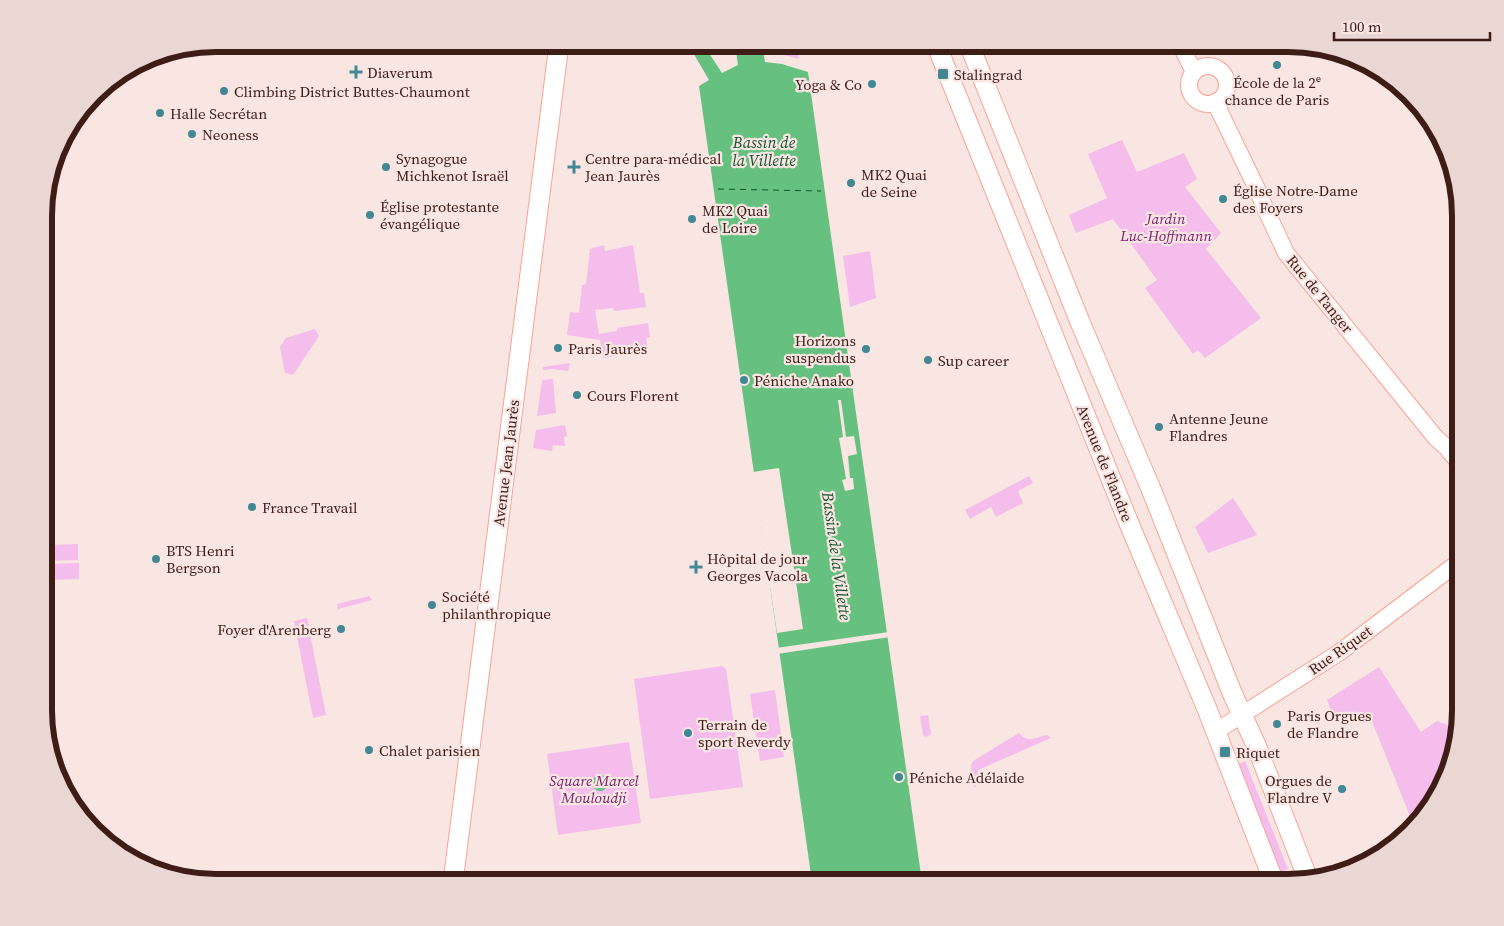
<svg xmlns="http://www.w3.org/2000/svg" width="1504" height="926" viewBox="0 0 1504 926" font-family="'Source Serif 4',serif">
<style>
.green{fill:#f4bdec}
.water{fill:#66c080}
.pier{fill:#f9e6e2}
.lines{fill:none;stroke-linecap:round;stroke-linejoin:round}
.ferry{stroke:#11532b;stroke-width:1;stroke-dasharray:6 5;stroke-linecap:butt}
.secondary-casing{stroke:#f9a392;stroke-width:18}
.primary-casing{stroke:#f9a392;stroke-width:21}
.secondary{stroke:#fff;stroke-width:16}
.primary{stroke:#fff;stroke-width:19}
.poi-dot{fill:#428794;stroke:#f9e6e2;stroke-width:2}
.labels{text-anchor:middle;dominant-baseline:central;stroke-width:4.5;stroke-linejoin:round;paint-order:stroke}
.poi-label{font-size:15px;fill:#3f1d17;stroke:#f9e6e2;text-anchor:start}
.park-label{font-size:15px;font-style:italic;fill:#7b2073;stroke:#f9e6e2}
.street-label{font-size:15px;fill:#3f1d17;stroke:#f9e6e2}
.water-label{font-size:16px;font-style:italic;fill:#11532b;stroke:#f9e6e2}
.rim{fill:none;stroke:#3f1d17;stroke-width:6}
</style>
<rect width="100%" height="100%" fill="#f9e6e2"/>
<!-- green -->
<g class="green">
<polygon points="788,44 802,44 798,59 784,55"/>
<polygon points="1122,140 1137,172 1184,153 1197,179 1185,187 1221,233 1206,249 1261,318 1205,358 1198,350 1193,354 1145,288 1157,280 1113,219 1076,233 1069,215 1107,198 1088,154"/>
<polygon points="604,245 605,251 633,245 640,293 644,293 646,307 614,311 613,308 595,310 599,334 617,331 617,328 648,323 650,337 646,338 648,351 603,358 600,340 567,335 570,312 579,313 582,285 586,284 590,249"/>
<polygon points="870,251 876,298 850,307 843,256"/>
<polygon points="315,329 319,336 293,375 285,373 280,347 286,338"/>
<polygon points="570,363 568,371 553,369 543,370 543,367"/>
<polygon points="553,379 556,413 537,416 542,380"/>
<polygon points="565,425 567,436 564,437 565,446 553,445 552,451 533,448 536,430"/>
<polygon points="1029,476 1033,483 1018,491 1023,503 996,517 991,507 970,519 965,510"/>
<polygon points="1233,498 1257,535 1208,553 1195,527"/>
<polygon points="78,544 78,560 45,561 45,545"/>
<polygon points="79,563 79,579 45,580 45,564"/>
<polygon points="369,596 372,600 338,609 337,604"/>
<polygon points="307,618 326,715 313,718 294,621"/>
<polygon points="722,666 726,669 743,787 650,799 634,679"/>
<polygon points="1379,667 1421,732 1437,721 1456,728 1457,730 1437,796 1412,821 1371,719 1362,713 1336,722 1327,700"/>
<polygon points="775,690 784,757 760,761 750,694"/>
<polygon points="928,715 931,734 926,737 923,735 920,716"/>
<path d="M1019,733c9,11 17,4 28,2l4,3 -73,32 2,6 -6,2 2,9h-2l-3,-21 2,-5z"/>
<polygon points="629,742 641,823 558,835 547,754"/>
<polygon points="1245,761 1288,869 1281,872 1238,764"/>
</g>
<!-- water -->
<g class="water">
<polygon points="688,44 703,44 722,73 738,65 735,44 762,44 765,62 782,64 808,72 922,882 812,882 699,86 709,80"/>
<circle cx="600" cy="783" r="8"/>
</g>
<!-- pier -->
<g class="pier">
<polygon points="838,400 841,400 846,437 854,436 857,454 848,456 850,478 853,478 854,489 845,491 842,480 846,479 839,438 843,437"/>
<polygon points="779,468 803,629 777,633 753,472"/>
<polygon points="889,632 890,637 777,654 776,648"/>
</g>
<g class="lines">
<!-- ferry -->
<polyline class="ferry" points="718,189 821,191"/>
<!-- secondary casing -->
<g class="secondary-casing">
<g id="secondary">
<polyline points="1180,44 1194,72"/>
<polyline points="144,61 164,54"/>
<circle cx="1208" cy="85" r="19"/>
<polyline points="1215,102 1257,189 1265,208 1286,253 1435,437 1446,447 1460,464"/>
<polyline points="1215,732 1340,652 1460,561"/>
</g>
</g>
<!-- primary casing -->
<g class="primary-casing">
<g id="primary">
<polyline points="936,44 1128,521 1207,709 1274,882"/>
<polyline points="969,44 1080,322 1151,489 1233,695 1256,745 1308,879"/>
<polyline points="453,882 559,44"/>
</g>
</g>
<!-- secondary -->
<use href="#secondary" class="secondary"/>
<!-- primary -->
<use href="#primary" class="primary"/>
</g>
<!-- markers -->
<g class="poi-dot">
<circle cx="1277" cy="65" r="5"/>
<path d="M353.5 64.5h5v5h5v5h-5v5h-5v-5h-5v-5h5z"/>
<rect x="937" y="68" width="12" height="12" rx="2.5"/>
<circle cx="872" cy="84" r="5"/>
<circle cx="224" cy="91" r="5"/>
<circle cx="160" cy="113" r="5"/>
<circle cx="192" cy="134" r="5"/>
<circle cx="386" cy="167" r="5"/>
<path d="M571.5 159.5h5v5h5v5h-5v5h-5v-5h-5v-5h5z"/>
<circle cx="851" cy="183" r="5"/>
<circle cx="1223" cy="199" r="5"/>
<circle cx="370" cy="215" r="5"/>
<circle cx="692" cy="219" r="5"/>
<circle cx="558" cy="348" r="5"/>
<circle cx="866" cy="349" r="5"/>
<circle cx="928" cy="360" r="5"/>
<circle cx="744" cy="380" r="5"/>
<circle cx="577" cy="395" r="5"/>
<circle cx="1159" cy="427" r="5"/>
<circle cx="252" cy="507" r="5"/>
<circle cx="156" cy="559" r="5"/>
<path d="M693.5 559.5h5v5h5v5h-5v5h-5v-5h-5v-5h5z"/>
<circle cx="432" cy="605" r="5"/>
<circle cx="341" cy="629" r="5"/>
<circle cx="1277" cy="724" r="5"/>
<circle cx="688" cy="733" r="5"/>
<circle cx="369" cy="750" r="5"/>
<rect x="1219" y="746" width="12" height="12" rx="2.5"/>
<circle cx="899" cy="777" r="5"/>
<circle cx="1342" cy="789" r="5"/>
</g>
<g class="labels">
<!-- poi labels -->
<g class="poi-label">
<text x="367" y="72">Diaverum</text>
<text x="954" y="74">Stalingrad</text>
<text x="1277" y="82" text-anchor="middle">École de la 2ᵉ<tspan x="1277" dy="17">chance de Paris</tspan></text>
<text x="862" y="84" text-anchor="end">Yoga &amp; Co</text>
<text x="234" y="91">Climbing District Buttes-Chaumont</text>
<text x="170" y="113">Halle Secrétan</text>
<text x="202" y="134">Neoness</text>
<text x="396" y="158">Synagogue<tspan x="396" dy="17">Michkenot Israël</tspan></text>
<text x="585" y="158">Centre para-médical<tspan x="585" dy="17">Jean Jaurès</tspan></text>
<text x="861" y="174">MK2 Quai<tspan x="861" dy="17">de Seine</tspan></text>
<text x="1233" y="190">Église Notre-Dame<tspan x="1233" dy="17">des Foyers</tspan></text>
<text x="380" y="206">Église protestante<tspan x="380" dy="17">évangélique</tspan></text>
<text x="702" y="210">MK2 Quai<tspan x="702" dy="17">de Loire</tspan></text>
<text x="856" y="340" text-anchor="end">Horizons<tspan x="856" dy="17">suspendus</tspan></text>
<text x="568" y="348">Paris Jaurès</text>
<text x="938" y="360">Sup career</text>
<text x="754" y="380">Péniche Anako</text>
<text x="587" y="395">Cours Florent</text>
<text x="1169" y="418">Antenne Jeune<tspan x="1169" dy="17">Flandres</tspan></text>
<text x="262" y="507">France Travail</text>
<text x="166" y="550">BTS Henri<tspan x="166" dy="17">Bergson</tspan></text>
<text x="707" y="558">Hôpital de jour<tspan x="707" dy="17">Georges Vacola</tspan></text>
<text x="442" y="596">Société<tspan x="442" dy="17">philanthropique</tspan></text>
<text x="331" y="629" text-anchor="end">Foyer d'Arenberg</text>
<text x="1287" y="715">Paris Orgues<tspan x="1287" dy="17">de Flandre</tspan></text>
<text x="698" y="724">Terrain de<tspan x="698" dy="17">sport Reverdy</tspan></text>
<text x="379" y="750">Chalet parisien</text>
<text x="1236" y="752">Riquet</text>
<text x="909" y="777">Péniche Adélaide</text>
<text x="1332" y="780" text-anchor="end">Orgues de<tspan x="1332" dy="17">Flandre V</tspan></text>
</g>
<!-- park labels -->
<g class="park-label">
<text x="1166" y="218">Jardin<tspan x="1166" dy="17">Luc-Hoffmann</tspan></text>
<text x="594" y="780">Square Marcel<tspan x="594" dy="17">Mouloudji</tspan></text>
</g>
<!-- street labels -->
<g class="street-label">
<text transform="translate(1320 294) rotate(51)">Rue de Tanger</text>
<text transform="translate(506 463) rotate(-83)">Avenue Jean Jaurès</text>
<text transform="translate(1105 463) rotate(68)">Avenue de Flandre</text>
<text transform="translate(1340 650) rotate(-35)">Rue Riquet</text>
</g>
<!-- water labels -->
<g class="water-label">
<text x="764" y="142">Bassin de<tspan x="764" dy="18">la Villette</tspan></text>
<text transform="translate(837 556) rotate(82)">Bassin de la Villette</text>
</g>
</g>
<!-- crop -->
<path d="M0 0H1504V926H0ZM216 52H1288A164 164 0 0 1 1452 216V710A164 164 0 0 1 1288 874H216A164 164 0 0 1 52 710V216A164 164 0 0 1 216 52Z" fill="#ead6d2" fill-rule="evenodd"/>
<path class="rim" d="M216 52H1288A164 164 0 0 1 1452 216V710A164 164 0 0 1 1288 874H216A164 164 0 0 1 52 710V216A164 164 0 0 1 216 52Z"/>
<!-- scale -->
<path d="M1334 32v8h156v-8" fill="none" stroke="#3f1d17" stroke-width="2.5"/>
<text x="1342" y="32" font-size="15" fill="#3f1d17" stroke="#f9e6e2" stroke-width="4" paint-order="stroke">100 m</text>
</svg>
